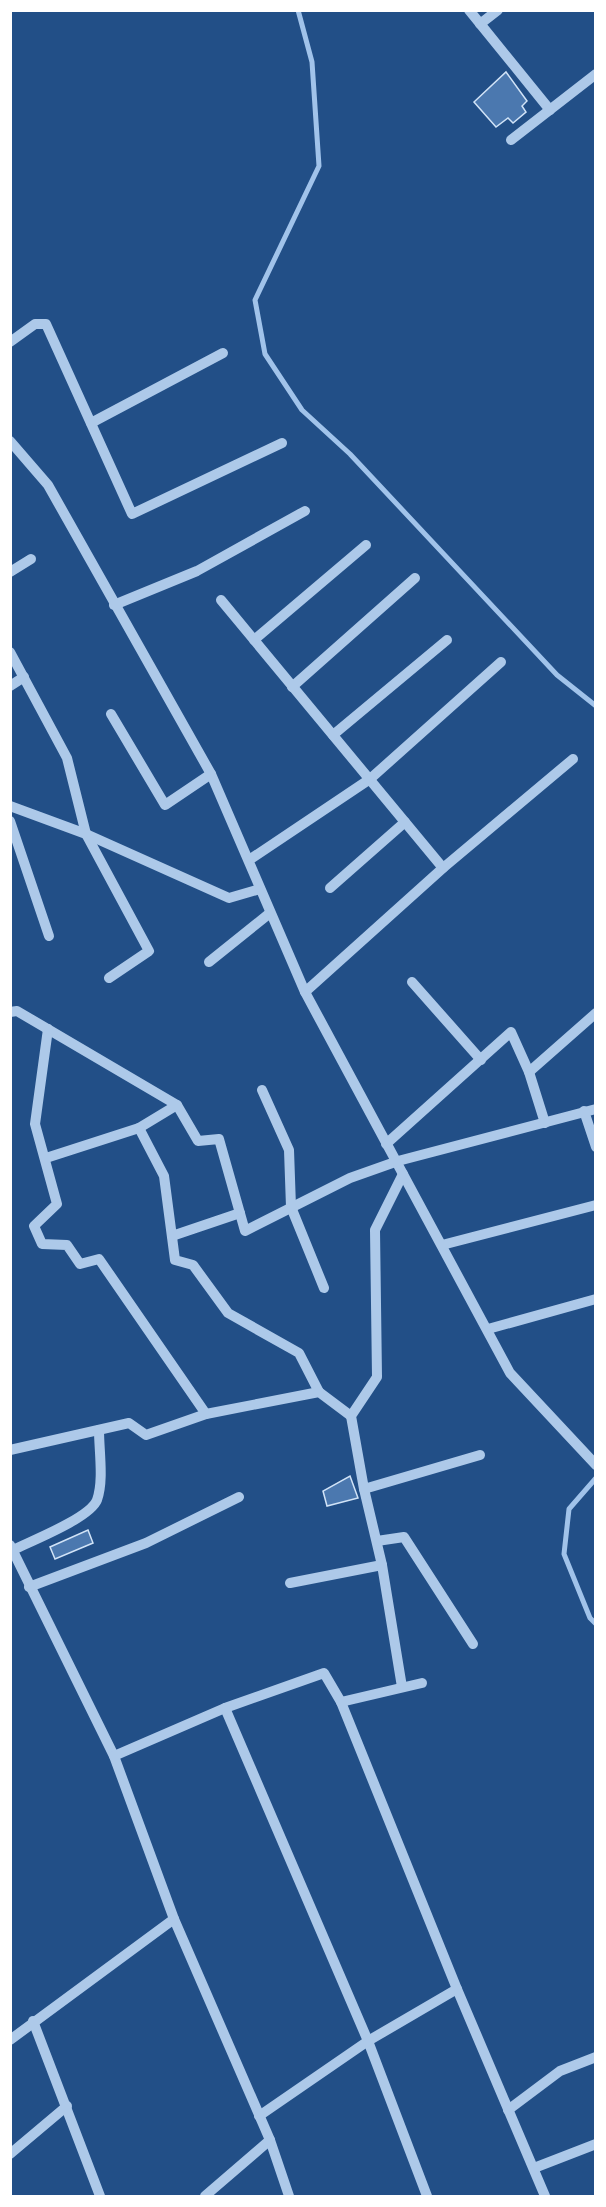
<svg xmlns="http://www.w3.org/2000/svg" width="606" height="2207" viewBox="0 0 606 2207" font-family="'Source Sans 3',sans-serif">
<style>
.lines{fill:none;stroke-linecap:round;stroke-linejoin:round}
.stream{stroke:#a1c3ea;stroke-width:5}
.building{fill:#4b78af;stroke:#d1e3f7;stroke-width:1.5}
.minor{stroke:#adc9e9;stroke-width:10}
</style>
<rect width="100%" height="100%" fill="#224f87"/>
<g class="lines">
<!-- stream -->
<g class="stream">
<polyline points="298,10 312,62 319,166 255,300 265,354 302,410 350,454 557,675 596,706"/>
<polyline points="596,1478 569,1509 564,1554 590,1618 596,1624"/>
</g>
</g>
<!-- building -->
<g class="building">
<polygon points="506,72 527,101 522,106 526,112 513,123 508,118 496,127 474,102"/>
<polygon points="350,1476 358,1498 327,1506 323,1491"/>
<polygon points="88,1530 93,1543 55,1559 50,1547"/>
</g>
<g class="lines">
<!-- minor -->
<g class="minor">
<polyline points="469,10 550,110"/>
<polyline points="480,24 498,10"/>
<polyline points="511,140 596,74"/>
<polyline points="10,342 35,324 46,324 132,514 282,443"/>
<polyline points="91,423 223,353"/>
<polyline points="10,441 48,485 211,774 305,992 510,1373 596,1465"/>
<polyline points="10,572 31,559"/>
<polyline points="221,600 443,868"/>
<polyline points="114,605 197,571 305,511"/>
<polyline points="254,640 366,545"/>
<polyline points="10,652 67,758 86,834 149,951 109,978"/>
<polyline points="10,686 24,677"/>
<polyline points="292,687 415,578"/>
<polyline points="111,714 165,805 211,774"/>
<polyline points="333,735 447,640"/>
<polyline points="10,806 86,834 229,898 260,889"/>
<polyline points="10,821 49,936"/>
<polyline points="249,860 370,779 501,662"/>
<polyline points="330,888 405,822"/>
<polyline points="209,962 270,913"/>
<polyline points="412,982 481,1060"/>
<polyline points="305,992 443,868 573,759"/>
<polyline points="10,1012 17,1011 177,1105 198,1141 219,1139 245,1231 350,1178 398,1161 596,1109"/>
<polyline points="48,1029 35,1124 57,1204 34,1226 42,1244 67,1245 80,1264 99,1259 206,1414"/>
<polyline points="529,1072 596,1013"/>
<polyline points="262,1090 289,1150 291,1207 324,1288"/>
<polyline points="584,1111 596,1147"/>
<polyline points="139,1128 164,1176 175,1260 193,1265 228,1313 299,1353 319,1392"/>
<polyline points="386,1144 511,1032 529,1072 545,1123"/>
<polyline points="46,1158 139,1128 177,1105"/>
<polyline points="172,1236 240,1213"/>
<polyline points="442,1245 596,1205"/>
<polyline points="488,1329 596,1299"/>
<polyline points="10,1450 129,1423 146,1435 206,1414 319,1392 351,1416"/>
<polyline points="364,1489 480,1455"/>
<polyline points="377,1541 404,1537 473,1644"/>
<polyline points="10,1545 114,1756 174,1919 270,2140 289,2196"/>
<path d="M13,1550c18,-9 77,-32 84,-50 7,-19 2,-49 2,-70"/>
<polyline points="290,1583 382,1565"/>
<polyline points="29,1587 146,1543 239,1497"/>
<polyline points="402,1687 382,1565 364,1489 351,1416 377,1377 375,1230 403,1174"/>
<polyline points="341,1702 422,1683"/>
<polyline points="225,1708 368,2041 427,2196"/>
<polyline points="114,1756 225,1708 324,1673 341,1702 457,1989 545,2196"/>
<polyline points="33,2021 100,2196"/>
<polyline points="10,2040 174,1919"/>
<polyline points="508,2110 560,2071 596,2057"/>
<polyline points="259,2116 368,2041 457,1989"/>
<polyline points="10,2154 67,2106"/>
<polyline points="534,2168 596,2144"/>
<polyline points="205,2196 270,2140"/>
</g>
</g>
<!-- border -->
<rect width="606" height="2207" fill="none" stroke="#ffffff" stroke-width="24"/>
</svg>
